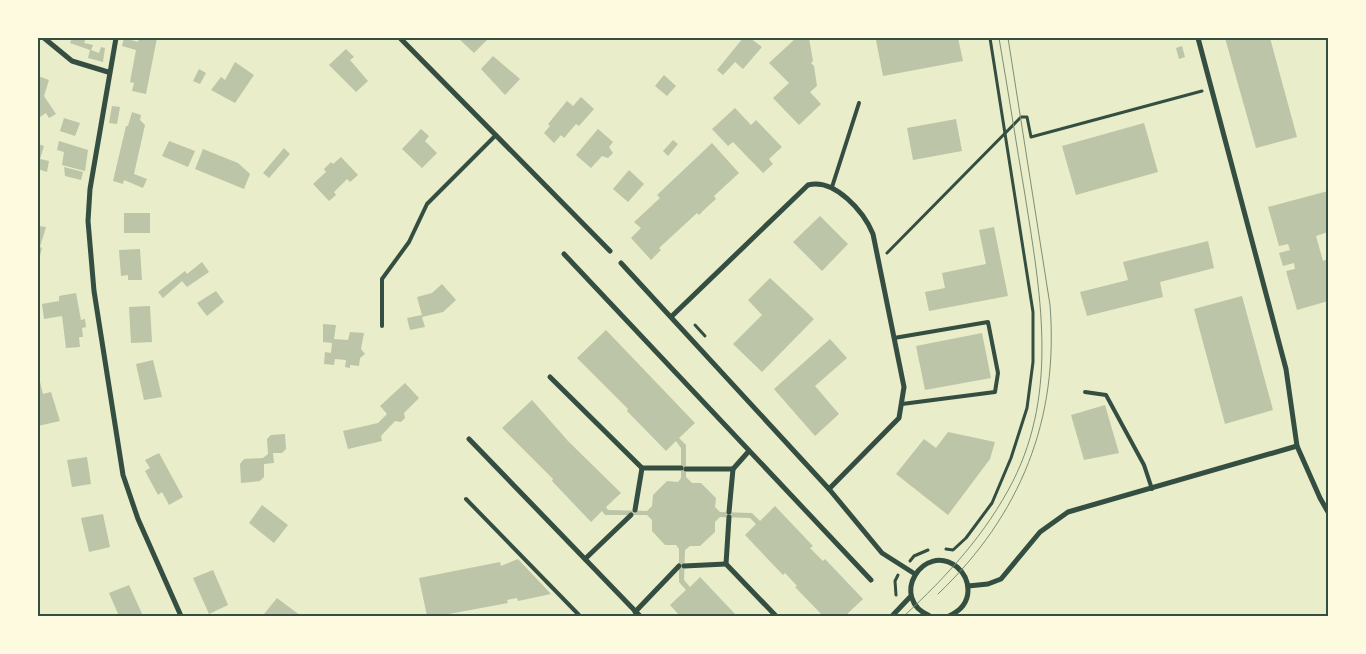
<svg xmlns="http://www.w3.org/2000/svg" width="1366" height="654" viewBox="0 0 1366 654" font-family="Figtree,sans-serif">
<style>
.building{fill:#bcc5a7}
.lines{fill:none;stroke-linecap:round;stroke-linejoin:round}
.path{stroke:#344e41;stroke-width:3}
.service{stroke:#344e41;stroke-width:4}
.minor{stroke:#344e41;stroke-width:5}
.tram{stroke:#7c8e77;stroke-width:1}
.neatline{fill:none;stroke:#344e41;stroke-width:2}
</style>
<rect width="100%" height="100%" fill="#e9edc9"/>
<!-- building -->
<g class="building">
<polygon points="72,38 86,38 84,43 93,45 91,50 99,53 101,47 105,48 103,62 88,58 90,50 70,43"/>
<polygon points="124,38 138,42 139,38 157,38 146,94 132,91 134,83 130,82 136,50 122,46"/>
<polygon points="458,38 489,38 474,53"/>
<polygon points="743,38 750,38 762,47 743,69 735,62 723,75 717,70"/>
<polygon points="796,38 809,38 813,61 811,63 814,66 817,86 810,92 821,104 799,125 773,98 789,83 769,63"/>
<polygon points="884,38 958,38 963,61 883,76 876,40"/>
<polygon points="1225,38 1270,38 1297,137 1256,148"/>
<polygon points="1182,46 1185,57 1179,59 1176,48"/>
<polygon points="346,49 354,57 350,60 368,81 356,92 329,65"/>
<polygon points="493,56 520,79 505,95 481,69"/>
<polygon points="235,62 254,75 235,103 211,90 221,77 225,80"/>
<polygon points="199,69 206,73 200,84 193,81"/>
<polygon points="664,75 676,86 667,96 655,86"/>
<polygon points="38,76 49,80 44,96 56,114 49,118 46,113 40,117 38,112"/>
<polygon points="581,97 594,109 579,126 576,124 564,138 561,135 554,143 544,133 550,126 548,124 567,101 573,106"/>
<polygon points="112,106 120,107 117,124 109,123"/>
<polygon points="735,108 751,125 756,120 782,147 769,159 773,164 763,173 733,142 728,146 712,129"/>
<polygon points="132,112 141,115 140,120 145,125 134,174 147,179 143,188 124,180 123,184 113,181 126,126 128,126"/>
<polygon points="64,118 80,123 75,136 60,131"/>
<polygon points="956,119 962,151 913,160 907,128"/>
<polygon points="1144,123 1158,172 1076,195 1062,146"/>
<polygon points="421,129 429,136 425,141 437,153 422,168 402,149"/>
<polygon points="598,129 613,142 609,147 613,153 608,158 602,156 591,168 576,155"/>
<polygon points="673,140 678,144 668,156 663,151"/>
<polygon points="59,141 88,150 85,171 62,165 64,152 57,150"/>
<polygon points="169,141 195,151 188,167 162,156"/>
<polygon points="712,143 739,173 714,196 716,199 707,207 699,215 697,213 659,248 661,250 651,260 631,238 641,228 634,222 660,198 657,195"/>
<polygon points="38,144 44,146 40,159 49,161 47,172 38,169"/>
<polygon points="284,148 290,154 269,178 263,173"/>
<polygon points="203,149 238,163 250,174 244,189 195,169"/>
<polygon points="341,157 358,175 350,182 347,179 334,192 336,195 329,201 313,184 326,172 324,169 331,162 333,164"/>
<polygon points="64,167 83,172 81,180 65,176"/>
<polygon points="629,170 644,184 628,202 613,189"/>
<polygon points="1328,191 1328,232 1316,236 1323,261 1328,259 1328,301 1297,310 1286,271 1295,269 1294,263 1283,266 1279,253 1290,250 1288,244 1279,246 1268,207"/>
<rect x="124" y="213" width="26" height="20"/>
<polygon points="820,216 848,244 822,271 793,242"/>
<polygon points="38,226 46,227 40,247 42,248 40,256 38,255"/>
<polygon points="994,227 1008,296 929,311 925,292 945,288 942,273 986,264 979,230"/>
<polygon points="1208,241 1214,268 1160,282 1163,297 1087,316 1080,292 1128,280 1123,262"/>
<polygon points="140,249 142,280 128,280 128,275 121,276 119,250"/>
<polygon points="202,262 209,272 187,287 182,281 163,298 158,292 185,271 187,274"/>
<polygon points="770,278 814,319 762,372 733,344 762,315 748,300"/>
<polygon points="442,284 456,300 443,312 422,317 425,327 410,330 407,318 422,315 417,297 432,293"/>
<polygon points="216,291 224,302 207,316 197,303"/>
<polygon points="76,293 81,320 85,319 86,327 82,328 83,337 79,337 80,347 66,348 62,316 44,319 42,304 59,301 59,296"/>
<polygon points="1242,296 1273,410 1225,424 1194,309"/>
<polygon points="150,306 152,342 131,343 129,307"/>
<polygon points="323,324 336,325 334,339 348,340 350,332 364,333 361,349 365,354 360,358 359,366 350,365 350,368 345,367 346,360 335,359 334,365 324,364 325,352 331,353 332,343 323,342"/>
<polygon points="606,330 695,423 679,438 686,445 686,477 692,483 701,483 716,498 715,507 720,512 752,513 760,521 775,506 813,546 810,548 823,561 825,559 863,599 845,616 823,616 795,587 797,586 785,573 783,575 745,535 756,524 750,518 720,517 715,522 715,532 700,546 690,546 685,550 684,580 690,587 700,577 737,616 680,616 670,605 686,590 679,582 679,549 676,545 665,545 652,531 652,520 647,515 605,515 602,511 591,522 552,481 553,479 502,428 532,400 568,441 621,493 606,507 608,510 647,511 652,506 653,495 667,481 678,482 681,478 681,448 676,441 666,451 627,411 628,409 577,358"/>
<polygon points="982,333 991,378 925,390 916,346"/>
<polygon points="830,339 847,358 815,386 839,414 815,436 774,389"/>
<polygon points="153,360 162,397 144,400 136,364"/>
<polygon points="40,382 43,394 51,392 60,421 38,426 38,383"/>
<polygon points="405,383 419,398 404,413 405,418 401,422 395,421 381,436 382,441 348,449 343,431 378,423 387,414 380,406"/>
<polygon points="1105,405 1119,453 1084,460 1071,415"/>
<polygon points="948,432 995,442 990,459 948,515 896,474 924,439 936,448"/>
<polygon points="285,434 286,449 282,453 273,453 274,463 264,464 264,477 260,481 241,483 240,464 244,459 263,458 268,454 267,439 271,435"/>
<polygon points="159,453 183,497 169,505 162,492 158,495 145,471 150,468 145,460"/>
<polygon points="87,457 91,484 72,487 67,460"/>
<polygon points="262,505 288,525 274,543 249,523"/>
<polygon points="103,514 110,547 89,552 81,518"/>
<polygon points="518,559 551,594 518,601 517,598 507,600 508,603 438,616 427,616 419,578 500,562 501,566"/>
<polygon points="213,570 228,605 209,614 193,578"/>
<polygon points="129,585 143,616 119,616 109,593"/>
<polygon points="277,598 301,616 267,616 264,614"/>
</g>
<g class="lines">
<!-- path -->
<g class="path">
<polyline points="1328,38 1328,39"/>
<polyline points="887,253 1021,117 1027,117 1031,137 1202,91"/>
<polyline points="695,325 705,336"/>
<polyline points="946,549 953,550 966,538 992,503 1011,458 1027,408 1033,362 1033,312 990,38"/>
<polyline points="910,561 914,556 928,550"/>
<polyline points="896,595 895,581 898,575"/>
</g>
<!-- service -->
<g class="service">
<polyline points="832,187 859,103"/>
<polyline points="382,326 382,279 409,242 427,204 496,135"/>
<polyline points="894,338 988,322 998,373 995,392 902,404"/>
<polyline points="1085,392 1106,395 1144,465 1152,489"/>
<polyline points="466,499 580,616"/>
</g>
<!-- minor -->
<g class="minor">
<polyline points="44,38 72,61 108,72"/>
<polyline points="116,38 90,189 88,221 94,291 123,475 138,519 181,616"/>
<polyline points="400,38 610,251"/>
<polyline points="1198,38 1286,369 1297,446 1320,498 1328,512"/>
<polyline points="564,254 871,580"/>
<polyline points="621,263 829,489 882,553 915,574"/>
<path d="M672,316l136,-131c27,-7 56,27 65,49l31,153 -5,31 -70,71"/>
<polyline points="550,377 642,468"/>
<polyline points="469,439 640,616"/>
<polyline points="686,469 733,469 729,512"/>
<polyline points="733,469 749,451"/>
<polyline points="635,510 642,468 681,468"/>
<polyline points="729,517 726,564 776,616"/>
<polyline points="585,559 631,515"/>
<polyline points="684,566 726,564"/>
<polyline points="968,586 988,584 1001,579 1040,532 1068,512 1297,446"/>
<polyline points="635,612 679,566"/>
<polyline points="892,616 911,596"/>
<path d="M930,616c-42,-17 -7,-75 27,-49 7,6 11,14 11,23 0,13 -8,21 -19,26"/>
</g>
<!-- tram -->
<g class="tram">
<path d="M938,594c83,-79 121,-175 112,-289l-42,-267"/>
<path d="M904,616c43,-40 82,-82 109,-135 46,-91 27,-190 12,-286 -9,-53 -17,-105 -26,-157"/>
</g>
</g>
<!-- border -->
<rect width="1366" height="654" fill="none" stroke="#fefae0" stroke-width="78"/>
<rect x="39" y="39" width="1288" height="576" class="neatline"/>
</svg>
